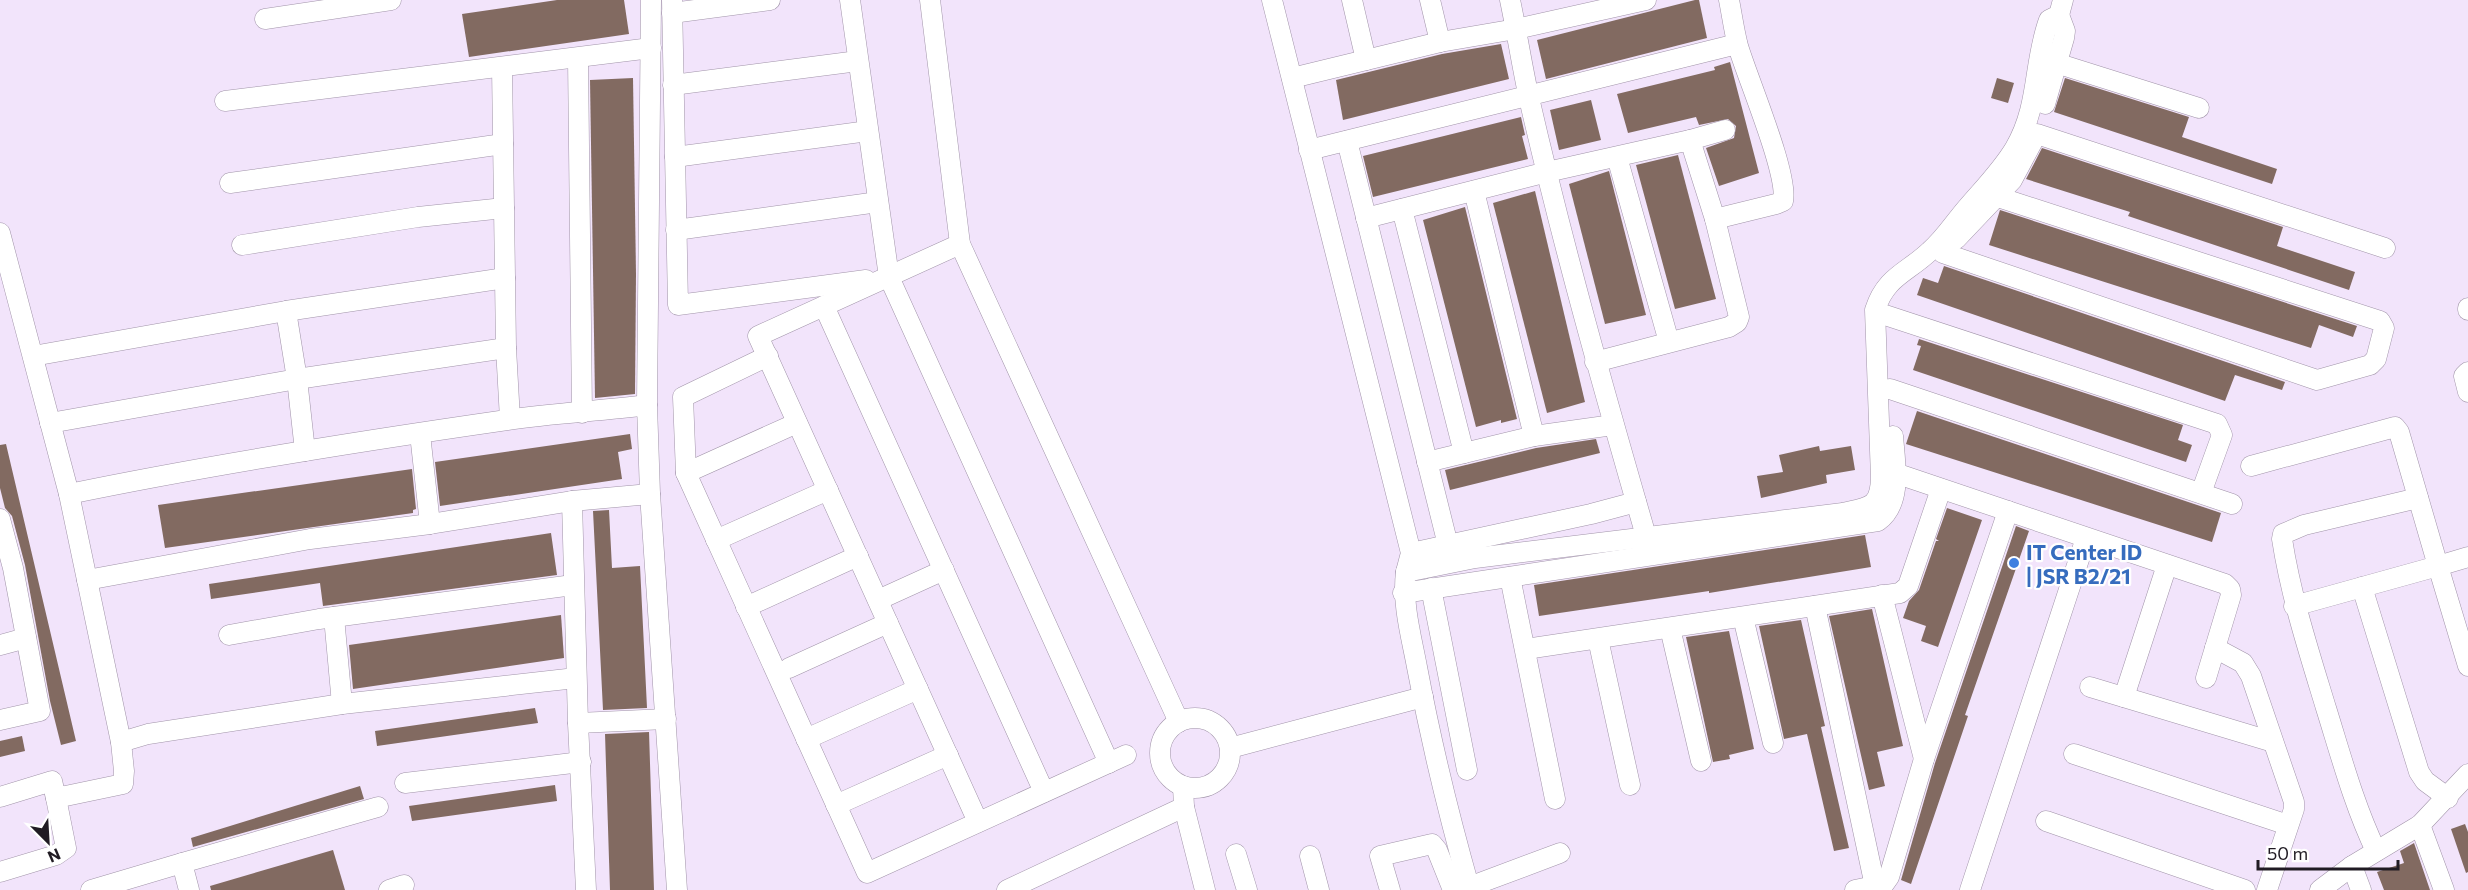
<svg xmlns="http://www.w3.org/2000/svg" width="2468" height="890" viewBox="0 0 2468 890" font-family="Commissioner,sans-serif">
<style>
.building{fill:#826a61}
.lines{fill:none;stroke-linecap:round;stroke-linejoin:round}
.minor-casing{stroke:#a194a9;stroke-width:21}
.minor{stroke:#fff;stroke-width:20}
.shop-dot{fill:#3f7fe0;stroke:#fff;stroke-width:2}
.labels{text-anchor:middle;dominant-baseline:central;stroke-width:4.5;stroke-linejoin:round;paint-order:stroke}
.shop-label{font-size:21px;font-weight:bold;fill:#366cbe;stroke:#fff;text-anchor:start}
</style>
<rect width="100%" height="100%" fill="#f2e4fb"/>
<!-- building -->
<g class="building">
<polygon points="557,0 624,0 629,34 469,57 462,14"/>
<polygon points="1695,0 1699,0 1707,38 1546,79 1537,40"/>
<polygon points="1501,44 1509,79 1343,120 1336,80 1442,54"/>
<polygon points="1730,62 1759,173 1719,186 1706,148 1734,138 1736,126 1728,119 1699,125 1696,117 1628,133 1617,94 1715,70 1714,67"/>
<polygon points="633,78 636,274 635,394 595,398 590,80"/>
<polygon points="1997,78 2014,83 2008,103 1991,98"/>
<polygon points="2065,78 2189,117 2182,137 2277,169 2272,184 2054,112"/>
<polygon points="1591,100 1601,140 1559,150 1550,110"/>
<polygon points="1521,117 1525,135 1522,136 1528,159 1373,197 1363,156"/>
<polygon points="2042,148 2283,227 2277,246 2355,272 2349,290 2128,216 2130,212 2026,179"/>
<polygon points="1678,155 1716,299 1675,309 1636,165"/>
<polygon points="1609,171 1646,315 1605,324 1569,184"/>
<polygon points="1535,191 1585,402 1547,413 1493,203"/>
<polygon points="1465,207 1517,419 1501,423 1501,420 1476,427 1423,220"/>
<polygon points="2000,210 2357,326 2353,337 2319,325 2311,348 1989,245"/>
<polygon points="1944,266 2285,382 2282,390 2235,375 2225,401 1917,295 1923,278 1938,283"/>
<polygon points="1919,339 2183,425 2178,440 2192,445 2186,462 1913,370 1921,346 1917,345"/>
<polygon points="1917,411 2221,513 2212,542 1906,444"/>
<polygon points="630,434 632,449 618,452 622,479 440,506 435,462"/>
<polygon points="1596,439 1600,453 1450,490 1445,470 1536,448"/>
<polygon points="6,444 76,741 61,745 50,701 25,565 12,516 5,508 0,488 0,445"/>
<polygon points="1819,446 1820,451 1851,446 1855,470 1826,475 1827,483 1761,498 1757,476 1783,472 1779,455"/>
<polygon points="412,469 416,509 413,510 413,513 165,548 158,505"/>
<polygon points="1947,508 1982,520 1938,647 1921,641 1926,626 1903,618 1909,601 1919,590 1936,541 1939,541 1936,539"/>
<polygon points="609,510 612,568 640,566 647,708 603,710 593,511"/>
<polygon points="2016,526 2029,531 1965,715 1968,716 1911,884 1901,880 1935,763"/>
<polygon points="551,533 557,575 323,606 320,583 211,599 209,584"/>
<polygon points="1865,535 1871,567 1709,593 1709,591 1539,616 1534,585"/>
<polygon points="1872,609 1903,746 1877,752 1885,786 1869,790 1829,616"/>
<polygon points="561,615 564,658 353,689 349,645"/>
<polygon points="1801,620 1825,726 1821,727 1849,848 1834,851 1807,734 1784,739 1759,626"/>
<polygon points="1729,631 1754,749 1729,755 1730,759 1713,762 1686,637"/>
<polygon points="535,708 538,723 377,746 375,731"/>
<polygon points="649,732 654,890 610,890 605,734"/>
<polygon points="22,736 25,751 0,757 0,741"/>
<polygon points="555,785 557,801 412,821 409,806"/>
<polygon points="360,786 364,799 193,847 191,838"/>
<polygon points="2465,824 2468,832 2468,872 2466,873 2451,829"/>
<polygon points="2414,843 2430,890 2384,890 2377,872 2404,863 2400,851"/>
<polygon points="333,850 345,890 211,890 210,886"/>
</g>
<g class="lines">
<!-- minor casing -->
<g class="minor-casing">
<g id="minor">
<polyline points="672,0 678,305 866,280"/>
<polyline points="850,0 889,277 1109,763"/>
<polyline points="930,0 960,244 1179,722"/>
<polyline points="1272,0 1411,553 1406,572"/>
<polyline points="1352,0 1366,60"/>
<polyline points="1430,0 1440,42"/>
<path d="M1510,0c7,33 12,66 19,98 34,148 75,293 117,438"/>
<polyline points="672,13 770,0"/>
<polyline points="265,19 391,0"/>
<polyline points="578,58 582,413"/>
<polyline points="2056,63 2199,108"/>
<polyline points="502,67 506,348 510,419"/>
<polyline points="1292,78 1440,42 1516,29 1646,0"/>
<polyline points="673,85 858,61"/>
<polyline points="225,101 651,48"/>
<polyline points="2045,104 2064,38 2065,31 2059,15"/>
<polyline points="2037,134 2385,248"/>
<polyline points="1690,140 1725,130"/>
<polyline points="1347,141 1448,545"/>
<polyline points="1309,150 1737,44"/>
<polyline points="675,157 868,131"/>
<polyline points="1617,157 1669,342"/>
<polyline points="230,183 503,144"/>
<polyline points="1474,191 1534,436"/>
<polyline points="1402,209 1464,453"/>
<polyline points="1366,218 1547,172 1690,140 1715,219 1739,317 1737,322 1729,327 1595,362"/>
<path d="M1715,219l61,-15 7,-3c6,-26 -36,-124 -45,-155 -4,-15 -6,-31 -9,-46"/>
<polyline points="676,230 878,202"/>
<polyline points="0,233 69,494 121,742 148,734 342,704 576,678"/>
<polyline points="1956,239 2012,180 2035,137"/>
<polyline points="960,244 758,336 978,822"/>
<polyline points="242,245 418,217 504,208"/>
<polyline points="1943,253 2317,380 2370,365 2376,359 2384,328 2380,321 1998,197"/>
<polyline points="824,306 1044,792"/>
<polyline points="2468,308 2468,310"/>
<polyline points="286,311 297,379 305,451"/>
<polyline points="1885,315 2217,424 2222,435 2201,493"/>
<polyline points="33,356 286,311 505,278"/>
<polyline points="768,356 683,397 686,473 867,873 1126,755"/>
<polyline points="2468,372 2464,376 2468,392"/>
<polyline points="1890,389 2232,504"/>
<polyline points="647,405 651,0"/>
<polyline points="50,423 297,379 506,348"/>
<polyline points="420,434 430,524"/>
<polyline points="1427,462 1534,436 1613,425"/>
<polyline points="2251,466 2395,427 2399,432 2438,566 2468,557"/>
<polyline points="686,473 797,423"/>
<polyline points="1895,473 2225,584 2230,589 2231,595 2206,678"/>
<path d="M69,494c145,-30 292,-53 438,-74 46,-7 94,-9 140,-15l3,89 27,396"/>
<polyline points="572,501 578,723 586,890"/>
<polyline points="0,519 13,568 40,711 0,720"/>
<polyline points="716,540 828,490"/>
<polyline points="1411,553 1591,514 1636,502"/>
<polyline points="1510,577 1555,799"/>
<polyline points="87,580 310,539 430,524 572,501 650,494"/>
<polyline points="2362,587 2419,772 2425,781 2448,798"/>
<polyline points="1431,588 1467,770"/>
<path d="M1403,593l475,-72c25,-18 17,-58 15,-85"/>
<polyline points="1882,595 1924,759"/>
<polyline points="878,600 944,570"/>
<polyline points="1815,606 1875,886"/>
<polyline points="2294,606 2438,566 2468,666"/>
<polyline points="746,607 858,556"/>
<polyline points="334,617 342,704"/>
<polyline points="1743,617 1773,743"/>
<polyline points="1670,628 1701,761"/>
<polyline points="229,635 319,619 573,585"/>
<polyline points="1598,639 1630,785"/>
<polyline points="0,645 26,638"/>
<polyline points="2215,648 2243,663 2251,676 2294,802 2294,809 2267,890"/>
<polyline points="1526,649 1900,593 1908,586 1941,489"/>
<polyline points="789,668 888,623"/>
<polyline points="2090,687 2273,742"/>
<polyline points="2124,697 2167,565"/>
<circle cx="1195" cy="753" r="35"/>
<polyline points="578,723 666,719"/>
<polyline points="806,739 918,689"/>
<polyline points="1230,748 1423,697"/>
<polyline points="2074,754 2288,825"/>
<polyline points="405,783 581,762"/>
<polyline points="0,797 52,781 56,798 123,784 124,771 121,742"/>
<polyline points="836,805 948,755"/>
<polyline points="1184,807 1205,890"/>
<polyline points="2046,821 2245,890"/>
<polyline points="2420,825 2444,890"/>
<path d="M2376,851c-22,-46 -35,-95 -50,-143 -17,-56 -35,-111 -44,-169l1,-5 21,-9 114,-27"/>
<polyline points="1236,854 1247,890"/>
<polyline points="1310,856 1319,890"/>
<polyline points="182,863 378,807"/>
<polyline points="2352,866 2361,890"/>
<polyline points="0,872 56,855 66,848 56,798"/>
<polyline points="1469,887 1560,853"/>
<polyline points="91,890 182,863 189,890"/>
<polyline points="389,890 404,885"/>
<polyline points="1007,890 1184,807 1183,786"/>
<polyline points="1390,890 1380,856 1432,844 1437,850 1453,890"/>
<path d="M1470,890c-21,-74 -39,-148 -53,-223 -6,-32 -15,-63 -11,-95l69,-14 368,-45c26,-6 37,-5 38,-35l-6,-168c11,-34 32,-37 55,-59 14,-12 24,-28 36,-42 17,-20 36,-39 49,-61 25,-43 18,-85 34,-128l10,-5 4,-15"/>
<polyline points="1855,890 1884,884 1889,877 1924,759 2008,511"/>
<polyline points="1970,890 2086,538"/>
<polyline points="2320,890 2352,866 2420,825 2468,774"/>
</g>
</g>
<!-- minor -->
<use href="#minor" class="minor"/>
</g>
<!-- markers -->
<circle class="shop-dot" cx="2014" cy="563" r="6"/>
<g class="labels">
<!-- shop labels -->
<g class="shop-label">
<text x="2026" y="551">IT Center ID<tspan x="2026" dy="24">| JSR B2/21</tspan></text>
</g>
</g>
<!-- north arrow -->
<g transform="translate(48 842) rotate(156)" stroke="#ffffff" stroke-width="4.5" paint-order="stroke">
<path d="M0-4.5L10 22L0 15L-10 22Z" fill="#201b23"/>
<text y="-9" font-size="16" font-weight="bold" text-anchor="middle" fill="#201b23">N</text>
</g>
<!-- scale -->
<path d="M2258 860v9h140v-9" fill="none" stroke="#201b23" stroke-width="3"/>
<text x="2267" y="860" font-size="18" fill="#201b23" stroke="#ffffff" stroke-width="4.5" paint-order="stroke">50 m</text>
</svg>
